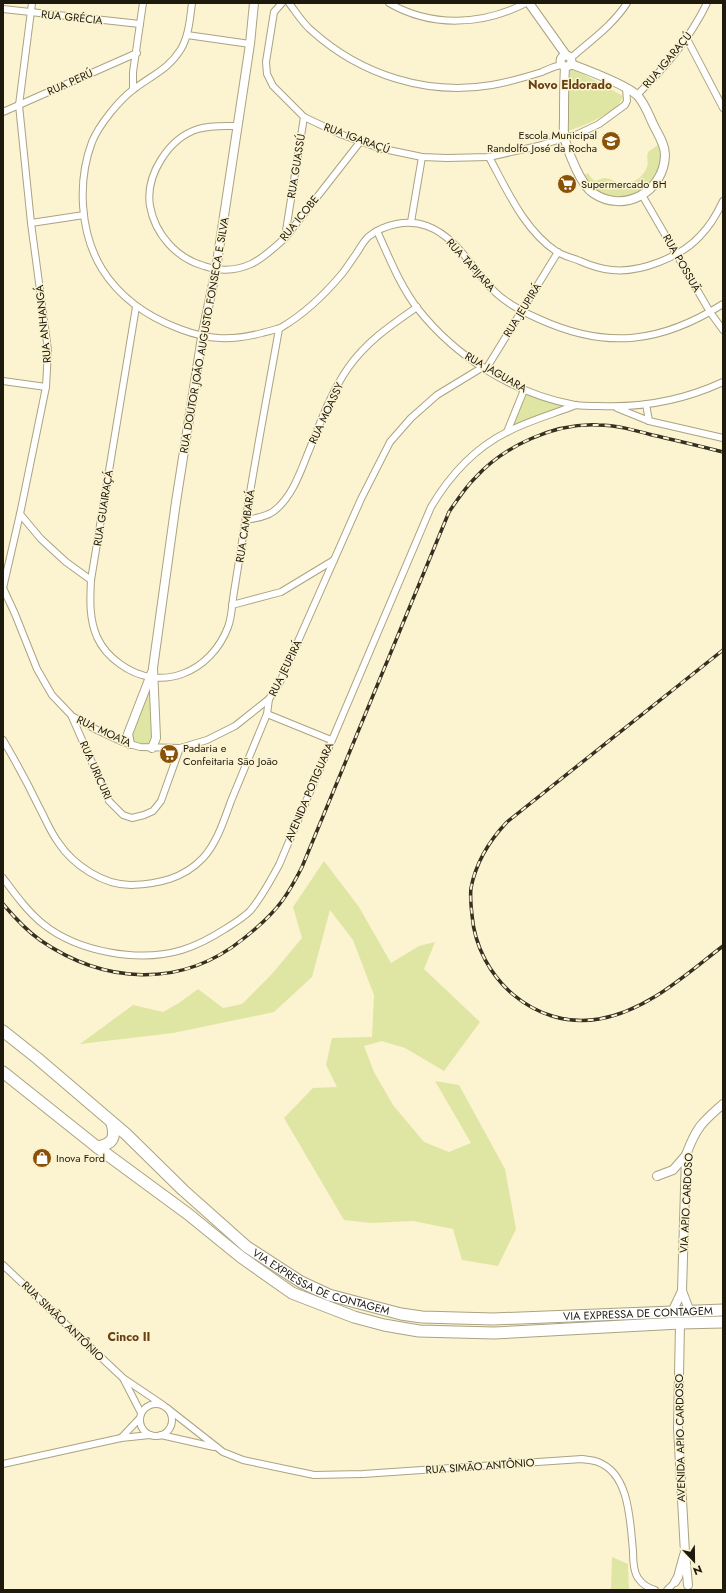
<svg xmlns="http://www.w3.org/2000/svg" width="726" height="1593" viewBox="0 0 726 1593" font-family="Jost,sans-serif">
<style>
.green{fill:#dfe6a3}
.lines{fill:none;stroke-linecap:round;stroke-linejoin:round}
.minor-casing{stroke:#aba381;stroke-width:8}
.tertiary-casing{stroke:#aba381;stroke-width:10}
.trunk-casing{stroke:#aba381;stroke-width:13}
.minor{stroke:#fff;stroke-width:6}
.tertiary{stroke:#fff;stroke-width:8}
.trunk{stroke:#fff;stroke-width:11}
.rail-casing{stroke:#353022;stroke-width:3.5}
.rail{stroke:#fcf3d0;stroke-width:2;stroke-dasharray:6;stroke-linecap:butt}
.labels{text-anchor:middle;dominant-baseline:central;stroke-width:3;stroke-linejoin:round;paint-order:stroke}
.street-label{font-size:11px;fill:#1d190d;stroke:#fcf3d0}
.poi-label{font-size:11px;fill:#1d190d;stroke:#fcf3d0;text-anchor:start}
.neighbourhood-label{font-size:12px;font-weight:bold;fill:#684014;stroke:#fcf3d0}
</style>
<rect width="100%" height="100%" fill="#fcf3d0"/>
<!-- green -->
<g class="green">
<path d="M571,67l52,29c-1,2 -2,6 -4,8 -9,10 -40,25 -53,27l1,-62z"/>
<path d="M658,145l3,10 -2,14 -6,13 -12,11 -18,4 -17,-1 -11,-5 -11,-16 4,-2 4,6 4,2c3,-1 6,-3 9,-3 5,0 10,4 14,5 12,3 24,-5 28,-16 2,-4 -1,-10 1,-15z"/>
<polygon points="527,393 567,405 513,426"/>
<polygon points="152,681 155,737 152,747 131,743 130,734"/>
<polygon points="324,861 359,907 391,963 419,946 435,942 424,969 480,1022 444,1071 405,1048 382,1041 364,1046 374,1072 393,1105 424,1142 449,1152 471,1143 435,1081 459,1085 505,1169 516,1229 498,1266 462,1260 453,1229 413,1221 371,1223 344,1220 284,1118 313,1088 337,1087 326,1065 332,1038 372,1037 374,995 353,940 330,910 312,977 274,1012 173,1033 80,1044 133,1005 163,1012 179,1003 198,989 223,1008 242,1004 271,975 302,938 293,907"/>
<polygon points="612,1557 628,1564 629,1590 611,1590"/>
</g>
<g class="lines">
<!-- minor casing -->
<g class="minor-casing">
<g id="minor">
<path d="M192,3c-2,15 -3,32 -11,46 -13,21 -29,26 -47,40 -15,11 -35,36 -42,53 -15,40 -12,91 10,127 18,29 46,48 78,60 29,11 51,12 82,4 6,-2 14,-3 20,-6 22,-13 42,-32 59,-52 5,-6 10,-14 15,-21 4,-6 7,-12 12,-17 16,-13 40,-18 59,-11 30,11 46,44 67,65 13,13 29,21 45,28 68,31 122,24 184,-15"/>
<polyline points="282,3 274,12 266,62 267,74 273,86 304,117 340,134 379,148 422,157 447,158 489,157 538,146 578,134 599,124 625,105 627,101 626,88"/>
<path d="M289,3c7,9 14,21 23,28 49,44 115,65 180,54 17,-3 34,-8 50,-13 7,-3 12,-6 20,-7"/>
<path d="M389,3c43,25 94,22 137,0"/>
<polyline points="3,9 140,24"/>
<polyline points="187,35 250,44"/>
<polyline points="687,39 723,108"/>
<path d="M571,58c19,-17 42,-33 56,-55"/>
<polyline points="133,89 133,72 143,3"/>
<path d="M637,95c29,-29 52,-55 70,-92"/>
<polyline points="3,112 137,53"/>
<path d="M237,126c-13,0 -26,-1 -39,3 -29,9 -53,46 -48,77 5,28 26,52 54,60 15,5 32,5 47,-2 13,-6 24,-17 34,-26l75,-96"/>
<path d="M489,157c18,33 35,73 68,95 7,4 16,6 23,9 9,4 21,8 32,9 28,3 69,-13 88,-34 10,-10 17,-22 23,-35"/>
<polyline points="642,195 710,312 723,330"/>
<polyline points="411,222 422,157"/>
<polyline points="31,223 84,215"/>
<path d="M377,231c12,26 23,55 41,78 38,48 96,85 157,96 8,1 16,1 24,1 43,2 85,-6 124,-24"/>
<polyline points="285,237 304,117"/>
<path d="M136,307l-45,273c-1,20 -2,38 6,57 5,11 13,20 23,27 41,30 91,8 108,-37 4,-10 4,-24 6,-35 4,-25 8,-50 12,-75 10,-63 22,-126 33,-188"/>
<polyline points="486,369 558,252"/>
<polyline points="3,381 46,387"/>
<polyline points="646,404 649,421"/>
<polyline points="617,408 649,421 723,438"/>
<polyline points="507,432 524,390"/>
<polyline points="20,514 41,539 66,562 91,580"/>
<path d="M246,520c10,-2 20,-3 28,-9 18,-14 26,-38 34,-58 12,-29 22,-59 40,-85 18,-26 43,-43 69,-61"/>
<polyline points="3,588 20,514 46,387 48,350 31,223 19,105 32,3"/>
<polyline points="3,588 15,614 37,669 52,695 72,716 95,729 123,742 140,747 180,748 207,740 235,726 269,699"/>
<polyline points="232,605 281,592 334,560"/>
<polyline points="267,714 331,740"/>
<polyline points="72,717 109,801 123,815 132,818 144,815 153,811 161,801 180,748"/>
<path d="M3,740c13,22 25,44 36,67 6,11 11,24 19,35 15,23 45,43 73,43 27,-1 52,-6 72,-27 14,-15 21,-38 28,-57 12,-29 24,-58 36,-87l2,-15 11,-17 81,-183 29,-57 21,-24 26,-23 46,-28"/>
<path d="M3,878c12,16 24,33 40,46 35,28 96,39 139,26 16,-5 29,-12 43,-21 8,-5 18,-11 25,-18 12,-14 20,-30 29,-46l152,-358c19,-32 42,-58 76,-75 21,-11 46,-18 69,-27"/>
<polyline points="3,1265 123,1378 163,1405"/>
<polyline points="124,1380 141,1413"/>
<circle cx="156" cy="1420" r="16"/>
<path d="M167,1408l56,44 20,8 71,15 49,-1 219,-15c5,1 11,1 16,3 32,12 32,60 35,89 0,8 0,20 5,27 5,7 9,9 17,12"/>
<polyline points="161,1435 214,1447"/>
<polyline points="121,1438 139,1419"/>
<polyline points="3,1464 121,1438 150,1435"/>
<polyline points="667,1590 672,1585"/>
</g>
</g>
<!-- tertiary casing -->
<g class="tertiary-casing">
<g id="tertiary">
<polyline points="529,3 566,55"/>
<circle cx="566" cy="61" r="5.5"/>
<path d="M565,67c-1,17 -1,34 -1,51 0,7 -1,15 1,22 4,14 16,45 28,53 31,21 71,-1 72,-38 0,-11 -7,-21 -12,-31 -4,-9 -9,-22 -16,-29 -12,-11 -50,-25 -66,-31"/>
<polyline points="130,744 128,734 152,672"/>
<polyline points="152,748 156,738 153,668 176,502 202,337 216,269 250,44 254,3"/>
<polyline points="657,1176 673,1170 686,1155"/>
<polyline points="682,1291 690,1312"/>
<path d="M672,1312l10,-21 4,-136c10,-27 15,-32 37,-51"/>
<polyline points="680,1323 678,1428 685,1553 688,1585"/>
<polyline points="675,1582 678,1577 684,1555"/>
</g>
</g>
<!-- trunk casing -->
<g class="trunk-casing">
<g id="trunk">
<path id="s1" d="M3,1031l34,27 89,76 57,56 64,57 54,35 28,13 72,19 21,3 71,2 230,-9"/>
<polyline points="3,1072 97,1147 188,1214 241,1257 292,1293 354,1317 384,1325 419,1331 494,1333 680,1323 723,1322"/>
<path d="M97,1147c16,-3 19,-9 15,-24"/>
</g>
</g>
<!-- minor -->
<use href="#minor" class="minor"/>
<!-- tertiary -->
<use href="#tertiary" class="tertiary"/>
<!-- trunk -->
<use href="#trunk" class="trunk"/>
<!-- rail casing -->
<g class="rail-casing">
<g id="rail">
<path d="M723,650l-216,172c-18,19 -31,40 -36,66 -1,8 0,18 1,27 5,63 63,115 127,104 48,-8 86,-44 124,-73"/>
<path d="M3,904c11,13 23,26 37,36 64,44 141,49 203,-1 14,-11 28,-23 39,-38 8,-11 14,-22 20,-34l147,-355c8,-12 16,-24 26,-34 29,-32 79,-55 123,-53 18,0 36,5 54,10 23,5 47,11 71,17"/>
</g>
</g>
<!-- rail -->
<use href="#rail" class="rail"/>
</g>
<!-- icons -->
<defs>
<g id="school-disc" transform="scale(1)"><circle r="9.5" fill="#8a5206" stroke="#fcf3d0"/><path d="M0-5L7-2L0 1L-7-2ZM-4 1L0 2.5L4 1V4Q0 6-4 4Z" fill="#fff"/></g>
<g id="supermarket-disc" transform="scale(1)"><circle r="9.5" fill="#8a5206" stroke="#fcf3d0"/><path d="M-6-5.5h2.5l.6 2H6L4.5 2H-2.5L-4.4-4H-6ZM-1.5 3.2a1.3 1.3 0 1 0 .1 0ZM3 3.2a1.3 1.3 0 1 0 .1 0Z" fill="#fff"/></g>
<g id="shop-disc" transform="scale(1)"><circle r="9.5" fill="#8a5206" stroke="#fcf3d0"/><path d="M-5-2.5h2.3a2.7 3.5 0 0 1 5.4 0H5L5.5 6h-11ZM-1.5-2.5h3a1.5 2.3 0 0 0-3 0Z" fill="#fff"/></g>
</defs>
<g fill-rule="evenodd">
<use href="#school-disc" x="611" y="141"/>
<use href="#supermarket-disc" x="567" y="184"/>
<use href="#supermarket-disc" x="169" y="754"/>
<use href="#shop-disc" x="42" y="1158"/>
</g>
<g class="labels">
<!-- street labels -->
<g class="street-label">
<text transform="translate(72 17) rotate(6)">RUA GRÉCIA</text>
<text transform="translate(667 60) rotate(-50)">RUA IGARAÇÚ</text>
<text transform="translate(70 82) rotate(-24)">RUA PERÚ</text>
<text transform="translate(357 138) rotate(20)">RUA IGARAÇÚ</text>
<text transform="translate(296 166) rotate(-81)">RUA GUASSÚ</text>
<text transform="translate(299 218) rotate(-51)">RUA ICOBE</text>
<text transform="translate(682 263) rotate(60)">RUA POSSUÃ</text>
<text transform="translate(471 265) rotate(48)">RUA TAPIJARA</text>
<text transform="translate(522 310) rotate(-58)">RUA JEUPIRÁ</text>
<text transform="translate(43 324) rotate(-96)">RUA ANHANGÁ</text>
<text transform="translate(204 335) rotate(-80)">RUA DOUTOR JOÃO AUGUSTO FONSECA E SILVA</text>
<text transform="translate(496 372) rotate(30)">RUA JAGUARA</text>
<text transform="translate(326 413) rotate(-65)">RUA MOASSY</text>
<text transform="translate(103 508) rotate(-81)">RUA GUAIRAÇÁ</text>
<text transform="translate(245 526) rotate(-81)">RUA CAMBARÁ</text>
<text transform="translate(285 668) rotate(-64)">RUA JEUPIRÁ</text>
<text transform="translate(104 731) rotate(25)">RUA MOATA</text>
<text transform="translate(96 770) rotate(66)">RUA URICURI</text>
<text transform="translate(309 792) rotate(-67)">AVENIDA POTIGUARA</text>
<text transform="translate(686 1203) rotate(-87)">VIA APIO CARDOSO</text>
<text stroke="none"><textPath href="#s1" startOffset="409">VIA EXPRESSA DE CONTAGEM</textPath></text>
<text stroke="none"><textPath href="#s1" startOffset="733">VIA EXPRESSA DE CONTAGEM</textPath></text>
<text transform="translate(63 1321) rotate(44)">RUA SIMÃO ANTÔNIO</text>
<text transform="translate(680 1438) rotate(-91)">AVENIDA APIO CARDOSO</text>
<text transform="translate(480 1466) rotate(-4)">RUA SIMÃO ANTÔNIO</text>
</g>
<!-- poi labels -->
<g class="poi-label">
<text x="597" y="135" text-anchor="end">Escola Municipal<tspan x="597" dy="13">Randolfo José da Rocha</tspan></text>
<text x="581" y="184">Supermercado BH</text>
<text x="183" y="748">Padaria e<tspan x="183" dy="13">Confeitaria São João</tspan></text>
<text x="56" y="1158">Inova Ford</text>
</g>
<!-- neighbourhood labels -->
<g class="neighbourhood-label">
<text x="570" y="85">Novo Eldorado</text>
<text x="129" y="1337">Cinco II</text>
</g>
</g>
<!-- border -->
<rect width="726" height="1593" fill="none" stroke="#1d190d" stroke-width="8"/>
<!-- north arrow -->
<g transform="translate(694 1561) rotate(158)" stroke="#fcf3d0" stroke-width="3" paint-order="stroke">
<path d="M0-3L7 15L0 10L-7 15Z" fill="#1d190d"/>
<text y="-6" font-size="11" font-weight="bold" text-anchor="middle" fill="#1d190d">N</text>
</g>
</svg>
